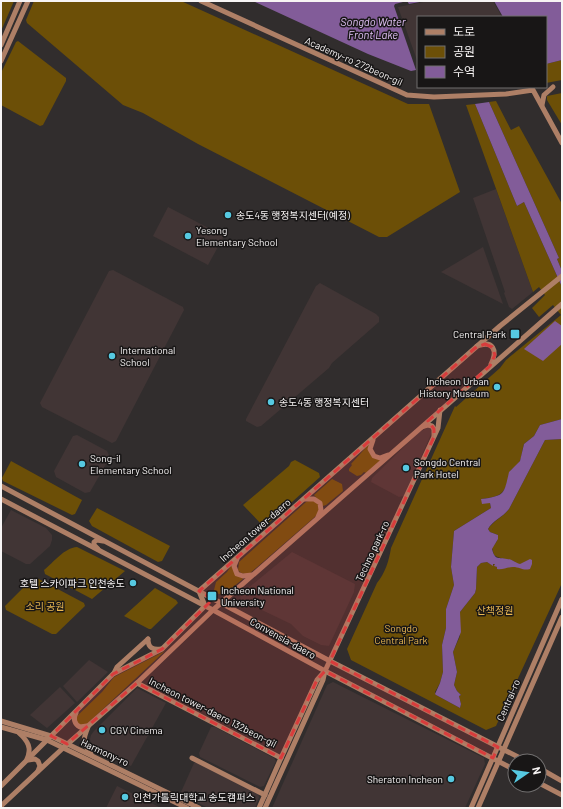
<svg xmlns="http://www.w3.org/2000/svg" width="563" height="809" viewBox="0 0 563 809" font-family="Barlow,'Noto Sans KR',sans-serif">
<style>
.built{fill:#413535}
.green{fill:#6c4f07}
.water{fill:#825c99}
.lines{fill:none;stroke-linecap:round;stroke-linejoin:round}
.secondary{stroke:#ae7f66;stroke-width:5}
.marked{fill:#d93c3c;fill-opacity:0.2;stroke:#d93c3c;stroke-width:3;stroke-dasharray:8 5;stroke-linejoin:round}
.poi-dot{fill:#56c9e1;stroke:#181616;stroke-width:1.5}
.labels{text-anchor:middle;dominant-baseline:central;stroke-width:3;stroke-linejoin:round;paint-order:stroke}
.street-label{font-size:10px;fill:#f7f4f4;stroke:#181616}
.poi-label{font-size:10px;fill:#f7f4f4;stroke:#181616;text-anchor:start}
.park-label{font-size:10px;fill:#eab852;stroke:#181616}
.water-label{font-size:11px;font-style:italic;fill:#e1c1f6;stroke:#181616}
</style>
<rect width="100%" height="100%" fill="#312d2d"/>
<!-- built -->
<g class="built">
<polygon points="428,1 493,1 502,17 418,17 418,63 398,7"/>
<polygon points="496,189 533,292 512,309 509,307 504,293 505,292 473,198"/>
<polygon points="168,207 224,236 208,265 153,236"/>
<polygon points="483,247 503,304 441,272"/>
<polygon points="113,270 183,307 184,310 116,441 112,443 42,407 40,403 109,271"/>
<polygon points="320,283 376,314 379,317 379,322 332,363 329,368 261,426 257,427 246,421 246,419 316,286"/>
<polygon points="428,427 432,429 432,432 404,496 399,497 371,482 372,478 419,432"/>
<polygon points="77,435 107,451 110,457 90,492 85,493 56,477 54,471 73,436"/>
<polygon points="11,510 46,528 52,535 52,540 50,546 30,564 26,564 1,551 1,528"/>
<polygon points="292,552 355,584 354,592 329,646 321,645 303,636 291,624 241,600 240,597 242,593"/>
<polygon points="89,660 108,672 77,702 63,686"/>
<polygon points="333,682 484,758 485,764 465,808 272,808 327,685"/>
<polygon points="60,687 75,703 47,728 30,715"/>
<polygon points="137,688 166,703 131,766 96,748 91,744 90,739 91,735 94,731"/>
<polygon points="211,727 215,727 274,758 276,761 264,786 260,787 200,757 199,753"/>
<polygon points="194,763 197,763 258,793 259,797 255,808 208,808 182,795 181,792"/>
<polygon points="117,786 161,808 106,808"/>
</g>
<!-- green -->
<g class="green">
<polygon points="1,1 14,1 1,31"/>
<polygon points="34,1 181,1 408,104 429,104 460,192 387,237 379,237 198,144 143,113 123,105 27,23 26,20"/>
<polygon points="18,41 66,78 66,81 43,125 40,126 1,105 1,73 16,42"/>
<polygon points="562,60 562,80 546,83 546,64"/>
<polygon points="562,93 562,125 547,100 547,96"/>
<polygon points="496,101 511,130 519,126 562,204 562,271 557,259 559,258 489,102"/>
<path d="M475,104l42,102 7,-4 38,85v132l-22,6 -6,11 -10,8c-4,13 0,17 -13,26 -2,4 -2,8 -4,13 -4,14 -13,14 -26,16l9,4 1,5 -37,23 -3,36 3,18 -8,24v19l-4,17 1,27 -3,11 -5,9 1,3 24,13 1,-4 -2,-8 2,-1 -4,-4 -3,-6 3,-13 -4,-20 7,-16v-24l15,-19 1,-4 1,-22 4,-4 6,-1 5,3 3,-1v2l2,1v2l17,-3 1,-4c-7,-4 -14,-2 -21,-7l-2,-7 5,-7 1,-6 -8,-3 -2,-3c5,-8 15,-12 21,-20l36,-69 17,-1v144l-66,143 -10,4 -135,-70 -4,-11 30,-66c8,-10 12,-22 14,-35l64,-142 1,1 44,-39 6,-8 55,-45 -8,-10 -14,12 -7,-9 13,-13 -6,-8 -6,5 -67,-187z"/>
<polygon points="370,443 369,451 372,456 383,458 366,473 364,472 361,475 357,476 349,471 349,469 352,465 351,464"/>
<polygon points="295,460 319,473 320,477 264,527 243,505 289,466 291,462"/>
<polygon points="11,461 82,500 75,514 72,515 3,481 2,478"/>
<polygon points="332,479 342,484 343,491 326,505 323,506 314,495"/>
<path d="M312,500l5,2 3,7 -3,6 -68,59c-5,0 -8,0 -11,-4l1,-8 67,-60z"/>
<polygon points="97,508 170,546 162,561 158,562 92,526 89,521"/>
<path d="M77,547l48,24 -33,28 -47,-25 -1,-4c10,-8 20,-22 33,-23z"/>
<polygon points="231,566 233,566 243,579 223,595 216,593 214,590 216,582 227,572"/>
<polygon points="37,578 84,603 85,606 56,634 52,634 6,610 5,606 32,579"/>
<polygon points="155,588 176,600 178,603 151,629 149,629 124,616"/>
<polygon points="165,651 87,724 82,726 77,724 76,717 102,692 114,677"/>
</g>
<!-- water -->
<g class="water">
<polygon points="253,1 425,1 409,4 407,1 395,4 394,6 416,70 411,71 368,54"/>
<polygon points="494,1 562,1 562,60 546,64 546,17 503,17"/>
<polygon points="489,102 559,258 557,259 562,271 562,287 524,202 517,206 475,104"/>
<polygon points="555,321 562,326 562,344 543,361 524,349"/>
<path d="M562,419v20l-17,1 -36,69c-6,8 -17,12 -21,20l2,3 8,3v4l-6,10c3,12 7,8 15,10 5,0 8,4 13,5l10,-5 2,1v4l-2,5c-7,2 -10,-2 -17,-2 -6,0 -10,3 -16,2v-2l-3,-1 1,-2h-2v2l-6,-4 -6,1 -4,4 -1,22 -1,4 -15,19 1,20 -8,20 4,20 -3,13 3,6 4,4 -2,1 2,8 -1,4 -24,-13 -1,-1 5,-11 3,-11 -1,-27 4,-17v-19l8,-24 -3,-18 3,-36 37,-23 -1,-5 -8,1 -1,-5c24,-3 23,-5 28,-27l11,-11 4,-17 10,-8 6,-11z"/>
</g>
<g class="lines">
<!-- secondary -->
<g class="secondary">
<polyline points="201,1 407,95 434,97 506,94 533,90 562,143"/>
<polyline points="1,45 20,1"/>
<polyline points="1,61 28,1"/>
<polyline points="542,105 544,95 553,87"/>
<path d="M477,346c16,-6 21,4 14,18"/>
<polyline points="422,427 428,425 432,426 434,429 434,435"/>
<polyline points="373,440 370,449 374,456 380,458 388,455"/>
<polyline points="1,486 330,661 526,761"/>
<polyline points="1,499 213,610 325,671 515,770"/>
<polyline points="305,499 314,499 320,503 321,510 318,517"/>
<polyline points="98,549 94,545 94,542 97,540 103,541"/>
<polyline points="237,559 234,566 237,574 243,576 252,575"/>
<path d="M148,639c0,9 5,11 13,10"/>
<polyline points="114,673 117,667 148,639"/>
<polyline points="137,683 281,758"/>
<path d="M76,713c-3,5 -2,11 4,14l7,-1"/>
<polyline points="1,721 51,736 199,808"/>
<polyline points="1,727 47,740 187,808"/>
<path d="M88,727c-5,12 -6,16 3,27"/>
<path d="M19,733c9,8 13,15 8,26"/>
<polyline points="192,758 265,795"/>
<polyline points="28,760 35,759 38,761 40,766 38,771"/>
<polyline points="539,768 562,781"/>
<polyline points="539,783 562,795"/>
<polyline points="1,786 113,674 162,649 205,606 199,591 500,326 562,276"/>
<polyline points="1,806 63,748 137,683 213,610 562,304"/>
<polyline points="259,808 281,758 317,680 325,671"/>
<polyline points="265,808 323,680 325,671 438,428 440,410"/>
<polyline points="471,808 562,599"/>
<polyline points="478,808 562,617"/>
</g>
</g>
<!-- marked area -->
<path class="marked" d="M485,344l7,3 3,8 -5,11 -62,55 6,8v8l-104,224 168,86 -5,11 -168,-87 -8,9 -36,78 -144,-75 -70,61 -16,-8 62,-62 49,-25 51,-50 -14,-8 276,-243z"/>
<!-- markers -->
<g class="poi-dot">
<circle cx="228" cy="215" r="4"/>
<circle cx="188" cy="236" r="4"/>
<rect x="510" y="329" width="10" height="10" rx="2"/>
<circle cx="112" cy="356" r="4"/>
<circle cx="497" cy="387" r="4"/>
<circle cx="271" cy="402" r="4"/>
<circle cx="82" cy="464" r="4"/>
<circle cx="406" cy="468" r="4"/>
<circle cx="133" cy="583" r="4"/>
<rect x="207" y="591" width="10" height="10" rx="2"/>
<circle cx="102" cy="730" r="4"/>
<circle cx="451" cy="779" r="4"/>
<circle cx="125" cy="797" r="4"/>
</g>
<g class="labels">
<!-- street labels -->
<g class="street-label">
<text transform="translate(354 61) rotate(24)">Academy-ro 272beon-gil</text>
<text transform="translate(255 530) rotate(-41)">Incheon tower-daero</text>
<text transform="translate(372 551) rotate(-65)">Techno park-ro</text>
<text transform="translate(283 638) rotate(29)">Convensia-daero</text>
<text transform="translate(508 700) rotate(-67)">Central-ro</text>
<text transform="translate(213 712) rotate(27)">Incheon tower-daero 132beon-gil</text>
<text transform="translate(105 752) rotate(25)">Harmony-ro</text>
</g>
<!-- poi labels -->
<g class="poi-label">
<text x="236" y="215">송도4동 행정복지센터(예정)</text>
<text x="196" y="230">Yesong<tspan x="196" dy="12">Elementary School</tspan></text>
<text x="506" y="334" text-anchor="end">Central Park</text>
<text x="120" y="350">International<tspan x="120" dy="12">School</tspan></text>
<text x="489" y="381" text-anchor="end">Incheon Urban<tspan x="489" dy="12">History Museum</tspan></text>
<text x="279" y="402">송도4동 행정복지센터</text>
<text x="90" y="458">Song-il<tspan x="90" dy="12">Elementary School</tspan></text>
<text x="414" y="462">Songdo Central<tspan x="414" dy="12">Park Hotel</tspan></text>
<text x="125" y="583" text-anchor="end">호텔 스카이파크 인천송도</text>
<text x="221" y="590">Incheon National<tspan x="221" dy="12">University</tspan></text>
<text x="110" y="730">CGV Cinema</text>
<text x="443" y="779" text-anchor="end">Sheraton Incheon</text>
<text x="133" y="797">인천가톨릭대학교 송도캠퍼스</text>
</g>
<!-- park labels -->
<g class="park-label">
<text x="45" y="606">소리 공원</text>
<text x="495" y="610">산책정원</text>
<text x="401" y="628">Songdo<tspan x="401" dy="12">Central Park</tspan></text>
</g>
<!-- water labels -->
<g class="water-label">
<text x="373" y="21">Songdo Water<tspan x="373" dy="13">Front Lake</tspan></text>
</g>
</g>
<!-- border -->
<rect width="563" height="809" fill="none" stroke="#f7f4f4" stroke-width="4"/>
<!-- legend -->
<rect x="417" y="16" width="130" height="72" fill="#181616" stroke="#716f6f"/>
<rect x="425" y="29" width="20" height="6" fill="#ae7f66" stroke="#716f6f"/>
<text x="453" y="36" font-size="12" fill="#f7f4f4">도로</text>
<rect x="425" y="46" width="20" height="12" fill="#6c4f07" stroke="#716f6f"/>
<text x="453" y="56" font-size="12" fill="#f7f4f4">공원</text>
<rect x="425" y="66" width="20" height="12" fill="#825c99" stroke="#716f6f"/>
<text x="453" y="76" font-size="12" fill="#f7f4f4">수역</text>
<!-- north arrow -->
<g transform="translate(527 773) rotate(77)"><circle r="19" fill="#181616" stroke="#716f6f"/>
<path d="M0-3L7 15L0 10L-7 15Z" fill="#56c9e1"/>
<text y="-6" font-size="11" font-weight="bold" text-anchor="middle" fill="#f7f4f4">N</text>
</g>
</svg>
